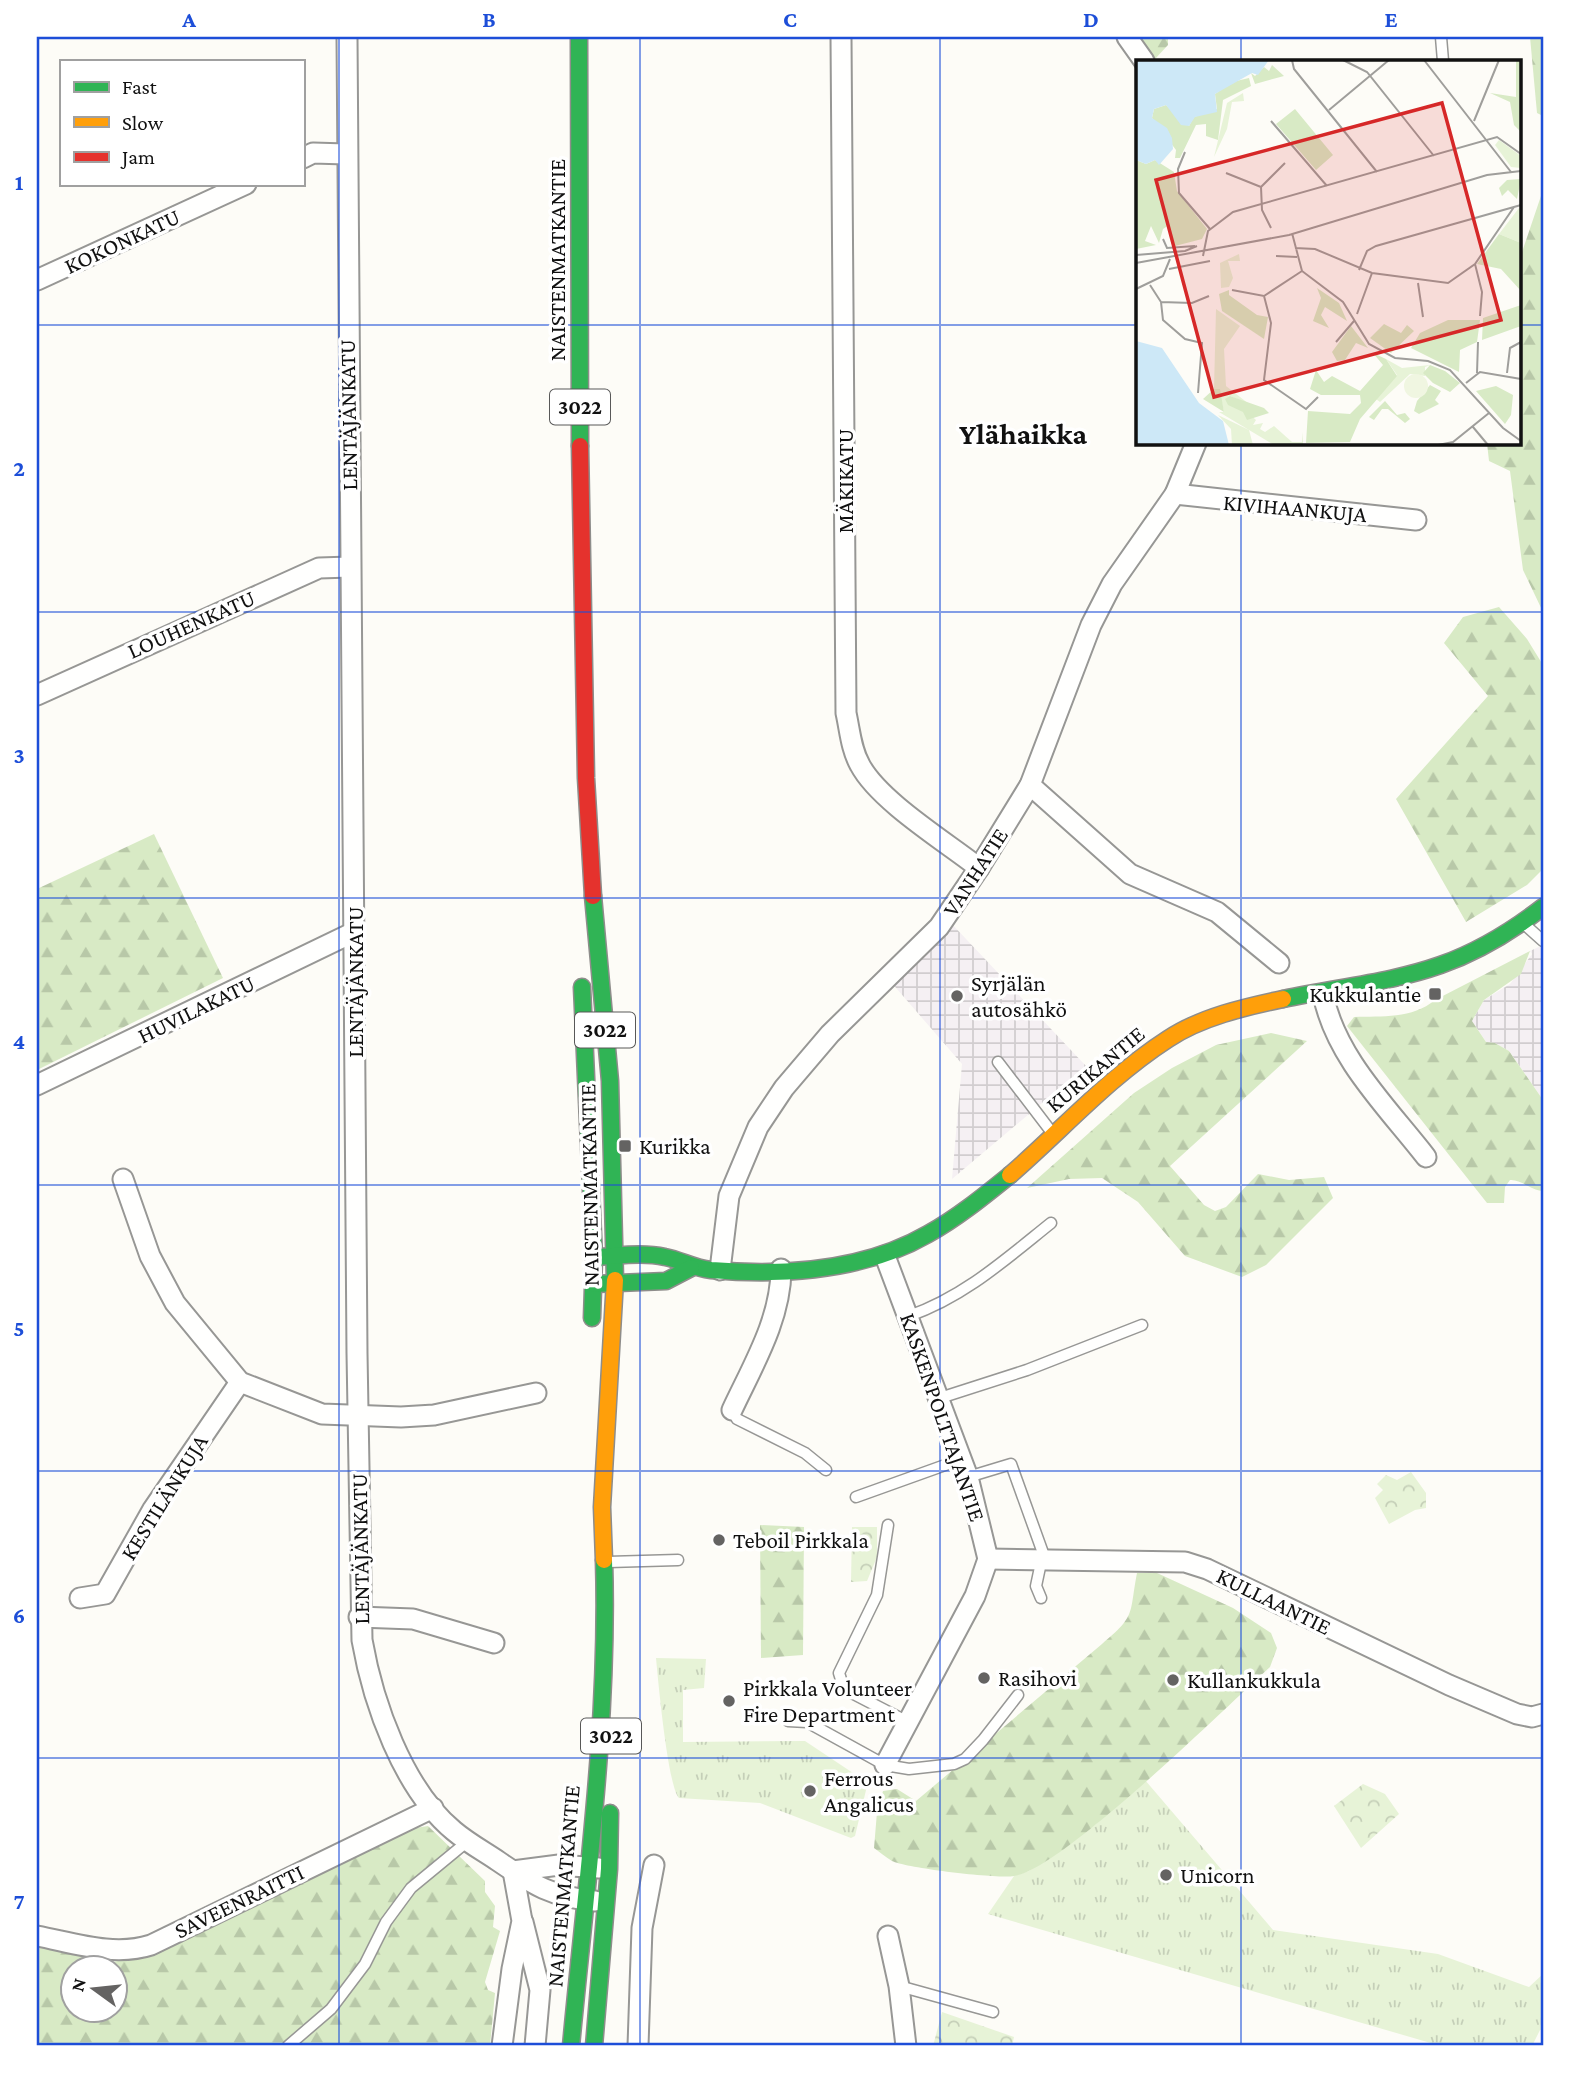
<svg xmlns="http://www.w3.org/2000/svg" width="1580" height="2083" viewBox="0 0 1580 2083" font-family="'Crimson Pro',serif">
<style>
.industrial{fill:url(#industrial-grid)}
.grass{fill:url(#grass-tufts)}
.forest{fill:url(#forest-firs);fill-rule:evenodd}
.park{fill:url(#park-crowns)}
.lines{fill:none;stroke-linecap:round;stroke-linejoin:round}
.lane-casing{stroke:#979795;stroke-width:13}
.street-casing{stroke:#979795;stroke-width:23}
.fast-casing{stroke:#8e8d8b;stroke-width:19}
.slow-casing{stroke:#8e8d8b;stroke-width:19}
.jam-casing{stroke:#8e8d8b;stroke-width:19}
.lane{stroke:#fffffe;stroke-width:10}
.street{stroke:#fffffe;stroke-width:19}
.fast{stroke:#30b455;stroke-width:16}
.slow{stroke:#ff9f0a;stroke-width:16}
.jam{stroke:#e5322d;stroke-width:16}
.grid{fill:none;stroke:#1d4ed8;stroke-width:2;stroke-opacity:0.55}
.poi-dot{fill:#646362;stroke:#fff;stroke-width:2.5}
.labels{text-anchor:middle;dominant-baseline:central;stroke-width:7;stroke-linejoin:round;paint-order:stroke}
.shield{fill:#fff;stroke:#585858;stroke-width:2}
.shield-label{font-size:21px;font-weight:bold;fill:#111}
.street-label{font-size:23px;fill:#111;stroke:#fff}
.poi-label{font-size:23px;fill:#111;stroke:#fff;text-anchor:start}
.district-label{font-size:30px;font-weight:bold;fill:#111;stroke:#fff}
.inset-road{fill:none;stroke:#9f9e9b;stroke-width:2}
.view{fill:#d62828;fill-opacity:0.15;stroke:#d62828;stroke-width:3.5}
.inset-edge{fill:none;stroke:#111;stroke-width:3.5}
.neatline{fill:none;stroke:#1d4ed8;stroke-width:2.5}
.grid-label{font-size:23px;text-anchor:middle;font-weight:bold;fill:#1d4ed8}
</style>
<defs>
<pattern id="industrial-grid" width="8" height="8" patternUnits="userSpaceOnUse" patternTransform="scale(1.75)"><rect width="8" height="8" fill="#f5f0f3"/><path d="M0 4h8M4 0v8" fill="none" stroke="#d1cdcf"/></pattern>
<pattern id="grass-tufts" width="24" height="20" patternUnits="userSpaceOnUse" patternTransform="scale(1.75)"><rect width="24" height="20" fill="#e7f3d7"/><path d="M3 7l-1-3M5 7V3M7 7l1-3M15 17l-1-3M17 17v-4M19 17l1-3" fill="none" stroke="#c5cfb8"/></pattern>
<pattern id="forest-firs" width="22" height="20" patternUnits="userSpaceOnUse" patternTransform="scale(1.75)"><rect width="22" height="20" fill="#d8eac5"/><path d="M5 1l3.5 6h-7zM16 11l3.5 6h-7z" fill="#b8c8a8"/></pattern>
<pattern id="park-crowns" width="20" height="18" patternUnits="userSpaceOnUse" patternTransform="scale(1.75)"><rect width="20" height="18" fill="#e7f3d7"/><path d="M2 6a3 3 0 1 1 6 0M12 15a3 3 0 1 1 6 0" fill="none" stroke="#c5cfb8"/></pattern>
</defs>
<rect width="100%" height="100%" fill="#fdfcf7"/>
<!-- industrial -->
<g class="industrial">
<polygon points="950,922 1086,1066 952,1179 962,1064 890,981"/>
<polygon points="1543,945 1543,1100 1509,1051 1495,1043 1486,1042 1472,1021 1484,1000 1510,984 1532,954 1530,951"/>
</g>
<!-- grass -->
<g class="grass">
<path d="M656,1658l50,1 -2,29 -21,2v52l122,-1 57,38 5,7 -12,50 -4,2 -91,-35 -81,-5c-11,-11 -21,-118 -23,-140z"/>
<polygon points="1145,1780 1273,1930 1438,1954 1529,1987 1543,1974 1543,2030 1540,2030 1532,2046 1441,2046 988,1914 1014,1876 1029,1871 1096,1824"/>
</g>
<!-- forest -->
<g class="forest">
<polygon points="1139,37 1168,37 1168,45 1155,59"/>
<polygon points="1530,37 1543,37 1543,116 1537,113"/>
<polygon points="1543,190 1543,612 1523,570 1510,471 1489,461 1487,443 1519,443 1519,261"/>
<polygon points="1499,607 1527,639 1543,665 1543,869 1527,885 1466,922 1396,799 1488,696 1444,643 1463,617"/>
<polygon points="154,834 223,978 37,1070 37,889"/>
<path d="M1530,951l-9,23 -37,26 -12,21 14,21 9,1 14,8 34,49v91c-12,-1 -23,-12 -33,-11l-5,7 -1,16h-17l-140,-177 7,-9c28,-1 58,2 81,-17z"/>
<polygon points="1271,1033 1307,1041 1170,1166 1204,1205 1215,1211 1226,1207 1258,1174 1289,1180 1324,1177 1333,1198 1266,1265 1242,1277 1185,1256 1138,1202 1102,1178 1069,1179 1027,1188 1134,1093 1172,1068 1216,1045"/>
<polygon points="760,1525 804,1527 803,1655 761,1658"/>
<path d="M1137,1573h20l76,35 38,25 6,15 -7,19c-44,40 -209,203 -256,209 -17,3 -108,-8 -122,-15 -7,-4 -12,-9 -18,-13l3,-36 6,-21 14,-2 19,12 186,-157c35,-29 27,-30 35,-71z"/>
<path d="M428,1826l57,55v11l10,14 -2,21 7,4 -15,51 3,8 7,3 -5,53h-453v-101l75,17 41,-7 262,-127zM74,1968h42v42h-42z"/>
</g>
<!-- park -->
<g class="park">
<polygon points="1411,1472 1426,1493 1426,1508 1415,1510 1389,1524 1375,1498 1383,1490 1377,1484 1386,1475 1397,1480"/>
<polygon points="852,1527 877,1527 877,1557 867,1581 851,1582"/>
<polygon points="1363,1784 1385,1794 1399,1814 1361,1848 1334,1806"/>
<polygon points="942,2012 1014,2037 1012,2046 933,2046"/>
</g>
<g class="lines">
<!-- lane casing -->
<g class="lane-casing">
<g id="lane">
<polyline points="1441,37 1443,61"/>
<polyline points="1523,923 1543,941"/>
<polyline points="998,1062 1053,1134"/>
<path d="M909,1316c55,-19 97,-57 142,-93"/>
<polyline points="940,1398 1027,1370 1142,1325"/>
<polyline points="732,1410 737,1419 805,1453 826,1470"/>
<polyline points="968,1477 1011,1464 1043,1553 1036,1586 1041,1598"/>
<polyline points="856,1497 962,1459"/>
<polyline points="888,1525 877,1595 839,1673 844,1689 908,1722"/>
<polyline points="608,1562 678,1560"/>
<polyline points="788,1721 807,1722 885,1765 909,1769 954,1764 965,1759 983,1740 1018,1695"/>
<polyline points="899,1986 993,2012"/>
<polyline points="288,2046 331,2009 365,1964 386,1922 411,1888 468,1841"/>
</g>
</g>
<!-- street casing -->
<g class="street-casing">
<g id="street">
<path d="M347,37l10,1316 5,287c11,63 41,149 92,191 13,11 29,20 44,30 35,24 54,36 97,40"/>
<path d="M841,37l5,676c4,18 5,36 14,52 19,36 86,77 119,103"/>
<polyline points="1127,37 1144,61"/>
<polyline points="303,158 313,153 346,154"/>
<polyline points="37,280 246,184"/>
<polyline points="1175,494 1416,520"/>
<polyline points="37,695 319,568 350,567"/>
<polyline points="1030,785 1130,874 1217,912 1279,963"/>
<path d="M1323,994c12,63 65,114 103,163"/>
<polyline points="37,1085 354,932"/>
<polyline points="123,1179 150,1256 175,1303 240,1382 322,1414 401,1417 434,1415 536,1393"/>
<polyline points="720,1270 729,1196 758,1127 784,1088 830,1034 939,927 979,868 1030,785 1091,625 1112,584 1175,494 1196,443"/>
<path d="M732,1410c21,-45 49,-91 49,-141"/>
<polyline points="988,1559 1185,1562 1207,1569 1449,1685 1517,1714 1532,1717 1543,1714"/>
<polyline points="80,1598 105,1594 153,1509 240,1382"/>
<polyline points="359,1617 413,1619 494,1643"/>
<polyline points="885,1765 975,1596 988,1559 968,1477 885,1256"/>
<polyline points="513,1871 559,1865 599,1868"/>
<polyline points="523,1922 540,1990 535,2046"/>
<path d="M37,1936c37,7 77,21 114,9l282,-137"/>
<polyline points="888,1936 899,1986 906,2046"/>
<polyline points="502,2046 512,1969 522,1921 513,1871"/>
<polyline points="638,2046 642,1928 654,1865"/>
</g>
</g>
<!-- fast casing -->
<g class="fast-casing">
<g id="fast">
<polyline points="579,37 580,446"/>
<polyline points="593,896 610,1081 615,1280"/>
<polyline points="582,987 594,1257 592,1318"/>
<path d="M1283,999c110,-22 167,-20 260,-92"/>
<path d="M596,1257c23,-1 46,-5 69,0 16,3 28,11 46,13 72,6 153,1 217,-36 29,-16 56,-38 82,-59"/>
<polyline points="594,1284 666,1281 691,1268"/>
<path d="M571,2046c15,-161 38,-324 33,-486"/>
<polyline points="594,2046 609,1869 610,1813"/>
</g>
</g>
<!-- slow casing -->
<g class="slow-casing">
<g id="slow">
<path d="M1010,1175c52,-45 99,-98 158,-136 33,-22 77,-32 115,-40"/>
<polyline points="604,1560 602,1507 615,1280"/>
</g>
</g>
<!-- jam casing -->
<g class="jam-casing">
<polyline id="jam" points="580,446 586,778 593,896"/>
</g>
<!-- lane -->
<use href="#lane" class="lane"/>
<!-- street -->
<use href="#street" class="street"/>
<!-- fast -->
<use href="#fast" class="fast"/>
<!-- slow -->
<use href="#slow" class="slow"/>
<!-- jam -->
<use href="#jam" class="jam"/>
</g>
<!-- grid -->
<path class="grid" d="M339,37v2009M640,37v2009M940,37v2009M1241,37v24M37,325h1100M1519,325h24M1241,443v1603M37,612h1506M37,898h1506M37,1185h1506M37,1471h1506M37,1758h1506"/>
<!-- markers -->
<g class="poi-dot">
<rect x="1428" y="987" width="14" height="14" rx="3.5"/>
<circle cx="957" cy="996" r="7"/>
<rect x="618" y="1139" width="14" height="14" rx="3.5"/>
<circle cx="719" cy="1540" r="7"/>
<circle cx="984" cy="1678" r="7"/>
<circle cx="1173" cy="1680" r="7"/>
<circle cx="729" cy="1701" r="7"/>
<circle cx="810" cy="1791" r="7"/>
<circle cx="1166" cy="1875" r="7"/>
</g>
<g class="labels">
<!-- shield labels -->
<g class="shield">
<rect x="550" y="389.5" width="60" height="35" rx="5"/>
<rect x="575" y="1012.5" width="60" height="35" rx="5"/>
<rect x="581" y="1718.5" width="60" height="35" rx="5"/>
</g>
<g class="shield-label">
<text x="580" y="407">3022</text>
<text x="605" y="1030">3022</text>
<text x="611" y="1736">3022</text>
</g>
<!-- street labels -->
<g class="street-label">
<text transform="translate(122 241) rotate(-25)">KOKONKATU</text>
<text transform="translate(557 260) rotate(-90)">NAISTENMATKANTIE</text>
<text transform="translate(348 415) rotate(-91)">LENTÄJÄNKATU</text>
<text transform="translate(845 481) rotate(-90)">MÄKIKATU</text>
<text transform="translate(1295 508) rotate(5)">KIVIHAANKUJA</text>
<text transform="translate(191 624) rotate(-24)">LOUHENKATU</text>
<text transform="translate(975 872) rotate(-57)">VANHATIE</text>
<text transform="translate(355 982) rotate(-90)">LENTÄJÄNKATU</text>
<text transform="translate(196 1009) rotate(-26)">HUVILAKATU</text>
<text transform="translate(1095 1069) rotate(-40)">KURIKANTIE</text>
<text transform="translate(589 1185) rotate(-91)">NAISTENMATKANTIE</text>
<text transform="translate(943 1417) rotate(71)">KASKENPOLTTAJANTIE</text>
<text transform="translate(164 1497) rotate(-58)">KESTILÄNKUJA</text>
<text transform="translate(360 1549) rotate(-91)">LENTÄJÄNKATU</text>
<text transform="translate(1274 1601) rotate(26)">KULLAANTIE</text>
<text transform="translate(563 1886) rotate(-85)">NAISTENMATKANTIE</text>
<text transform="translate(239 1901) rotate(-26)">SAVEENRAITTI</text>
</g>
<!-- poi labels -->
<g class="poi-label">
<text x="971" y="983">Syrjälän<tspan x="971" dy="26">autosähkö</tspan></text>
<text x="1421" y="994" text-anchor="end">Kukkulantie</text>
<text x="639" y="1146">Kurikka</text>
<text x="733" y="1540">Teboil Pirkkala</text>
<text x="998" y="1678">Rasihovi</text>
<text x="1187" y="1680">Kullankukkula</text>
<text x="743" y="1688">Pirkkala Volunteer<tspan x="743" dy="26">Fire Department</tspan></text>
<text x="824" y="1778">Ferrous<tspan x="824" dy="26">Angalicus</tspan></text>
<text x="1180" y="1875">Unicorn</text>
</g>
<!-- district labels -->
<g class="district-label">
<text x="1023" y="433">Ylähaikka</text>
</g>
</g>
<!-- overview -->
<g transform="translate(1136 60)">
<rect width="385" height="385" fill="#fdfcf7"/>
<path d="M107,33l1,8 -12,1 -5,27 -13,28 13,-54zM383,148l2,1v34l-22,-9zM103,194l1,7h-12l5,17 -4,9 -8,1 -1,-25zM80,249l24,17 -16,23 2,37 23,18 -19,-8 26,24 -3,5 10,-2 -3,6 5,3 9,-6 18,16h10l1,-10v13h-29l-55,-33h5l-5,-23h-5zM250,299l16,9 28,-3 -5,2v9l-15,-2 -30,28 -4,-3 21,-24zM82,355l31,15 4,15h-21l-1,-16z" fill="#e7f3d7"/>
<path d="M380,0h5v72l-7,-7 -4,-23 -20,-9 26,4zM136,5l12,11 -29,8 -4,-11 4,3 9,-9 5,4zM113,18l2,8 -28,14 -5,40 -12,-4v-12l-10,1 -16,33h-5l1,-8 -24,-32 2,-9 12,-4 23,21 5,-9 23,-8 -2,-15 17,-12zM159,49l38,46 -17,15 -40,-46zM0,100l10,4 9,-4 19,12 3,19 30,38 -5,10 -27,7 -6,-21 -6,4 -4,14 -8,-17 -6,15 11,4 -20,4zM385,119l-4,20 -9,-9 -6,6 -3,-8 8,-8zM363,174l22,9v48l-20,-22 -24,-5zM181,228l22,15 8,18 -22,-14 -4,8 8,13 -16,-7 8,-23zM93,230v5l28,20 11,2 -4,22 -42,-28 -3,-17zM385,245v21l-39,14 1,-22zM312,260h32l-3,22 -17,8 -1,22 -48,-24 9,-15zM248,264l17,9 6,-8 7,6 -23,22 -21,-15zM215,266l17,22 -12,-5 -11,17 -8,1 -5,-9zM237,293l13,6 11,17 -37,43 -10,23 -44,1 2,-32 42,3 11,-11 -1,-8h-39l-11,-6 6,-19 8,12 8,-6 28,15 23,-26zM294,305l15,6 15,12 -10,9 -17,-9 -10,-10zM294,325l11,6 -6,9 4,4 -20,10 -5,-3 3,-10zM360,326l17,9 -2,20 -6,9 -29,-33zM78,329h6l4,23 -21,-13zM94,336l34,12 5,5 -22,7 -4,-8 -15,-7 -3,-6zM249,341l12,14 8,-2 5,6 -5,4 -17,-14h-6l-8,11 -5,-3z" fill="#d8eac5"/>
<path d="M363,80l22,16v12l-10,-1 -16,-22z" fill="#e7f3d7"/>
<path d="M268 326a12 12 0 1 1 24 0a12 12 0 1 1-24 0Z" fill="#f0f6e1"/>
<path d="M0,0h133l-11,15 -6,-2 -37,21 2,18 -22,5 -6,9 -8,-1 -15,-20 -12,4 -2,9 15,10 5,10 1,11 -14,16 -4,-5 -9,4 -10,-4zM0,281l26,7 37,55 24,18 6,24h-93z" fill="#cde8f7"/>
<path class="inset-road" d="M156,0l2,9 83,103M207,0l24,12 67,84M288,0l87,112M193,50l60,-50M135,61l56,65M338,61l25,-61M49,92l-7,17 1,24 31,36M90,113l35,14M135,168l-9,-18 -1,-23 24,-24M156,173l10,38 41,31 26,42 26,14 33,3 22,9 53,58 18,13M27,179l4,9 28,-2M159,188l20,1 57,24 76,10 27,-19 39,-57M0,195l49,-4 12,-5M67,196l5,-25 25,-19 264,-75 24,17M140,196l21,1M0,203l153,-28 198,-60 34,-4M339,204l7,28 -2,24M33,209l41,-8M223,210l8,-19 9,-5 145,-41M282,223l5,34M14,225l11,17 2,18 22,19 17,4 -4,50M0,229l27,-13 7,-17M96,230l32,6 38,-25M128,236l7,27 -7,57 42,29 12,-12M25,242l31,1 17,-7M221,254l15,-41M200,282l18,-21M341,313l1,-31M371,313l3,-25 11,-6M330,323l14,-11 41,7M337,367l15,18M302,385l15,-3 36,-29"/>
<path class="view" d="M306,43l59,217 -287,77 -58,-217z"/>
<rect width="385" height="385" class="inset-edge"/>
</g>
<!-- border -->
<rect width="1580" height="2083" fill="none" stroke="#ffffff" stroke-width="77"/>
<!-- legend -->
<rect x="60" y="60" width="245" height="126" fill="#ffffff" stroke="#a0a0a0" stroke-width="2"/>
<rect x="74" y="82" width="35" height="10" fill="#30b455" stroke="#a0a0a0" stroke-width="2"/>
<text x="122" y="94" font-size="21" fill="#111111">Fast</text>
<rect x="74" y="117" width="35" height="10" fill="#ff9f0a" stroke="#a0a0a0" stroke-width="2"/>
<text x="122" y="130" font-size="21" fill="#111111">Slow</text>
<rect x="74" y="152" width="35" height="10" fill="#e5322d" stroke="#a0a0a0" stroke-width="2"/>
<text x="122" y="164" font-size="21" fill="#111111">Jam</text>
<!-- north arrow -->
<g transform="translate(94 1989) rotate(285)"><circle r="33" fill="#ffffff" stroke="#a0a0a0" stroke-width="2"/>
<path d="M0-5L12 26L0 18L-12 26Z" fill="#646362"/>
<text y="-10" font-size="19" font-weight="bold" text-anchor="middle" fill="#111111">N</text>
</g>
<rect x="38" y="38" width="1504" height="2006" class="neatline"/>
<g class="grid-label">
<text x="189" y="27">A</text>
<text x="489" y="27">B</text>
<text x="790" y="27">C</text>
<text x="1091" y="27">D</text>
<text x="1391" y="27">E</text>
<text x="19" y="190">1</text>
<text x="19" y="476">2</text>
<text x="19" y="763">3</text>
<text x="19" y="1049">4</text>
<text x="19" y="1336">5</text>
<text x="19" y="1623">6</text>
<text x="19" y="1909">7</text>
</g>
</svg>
